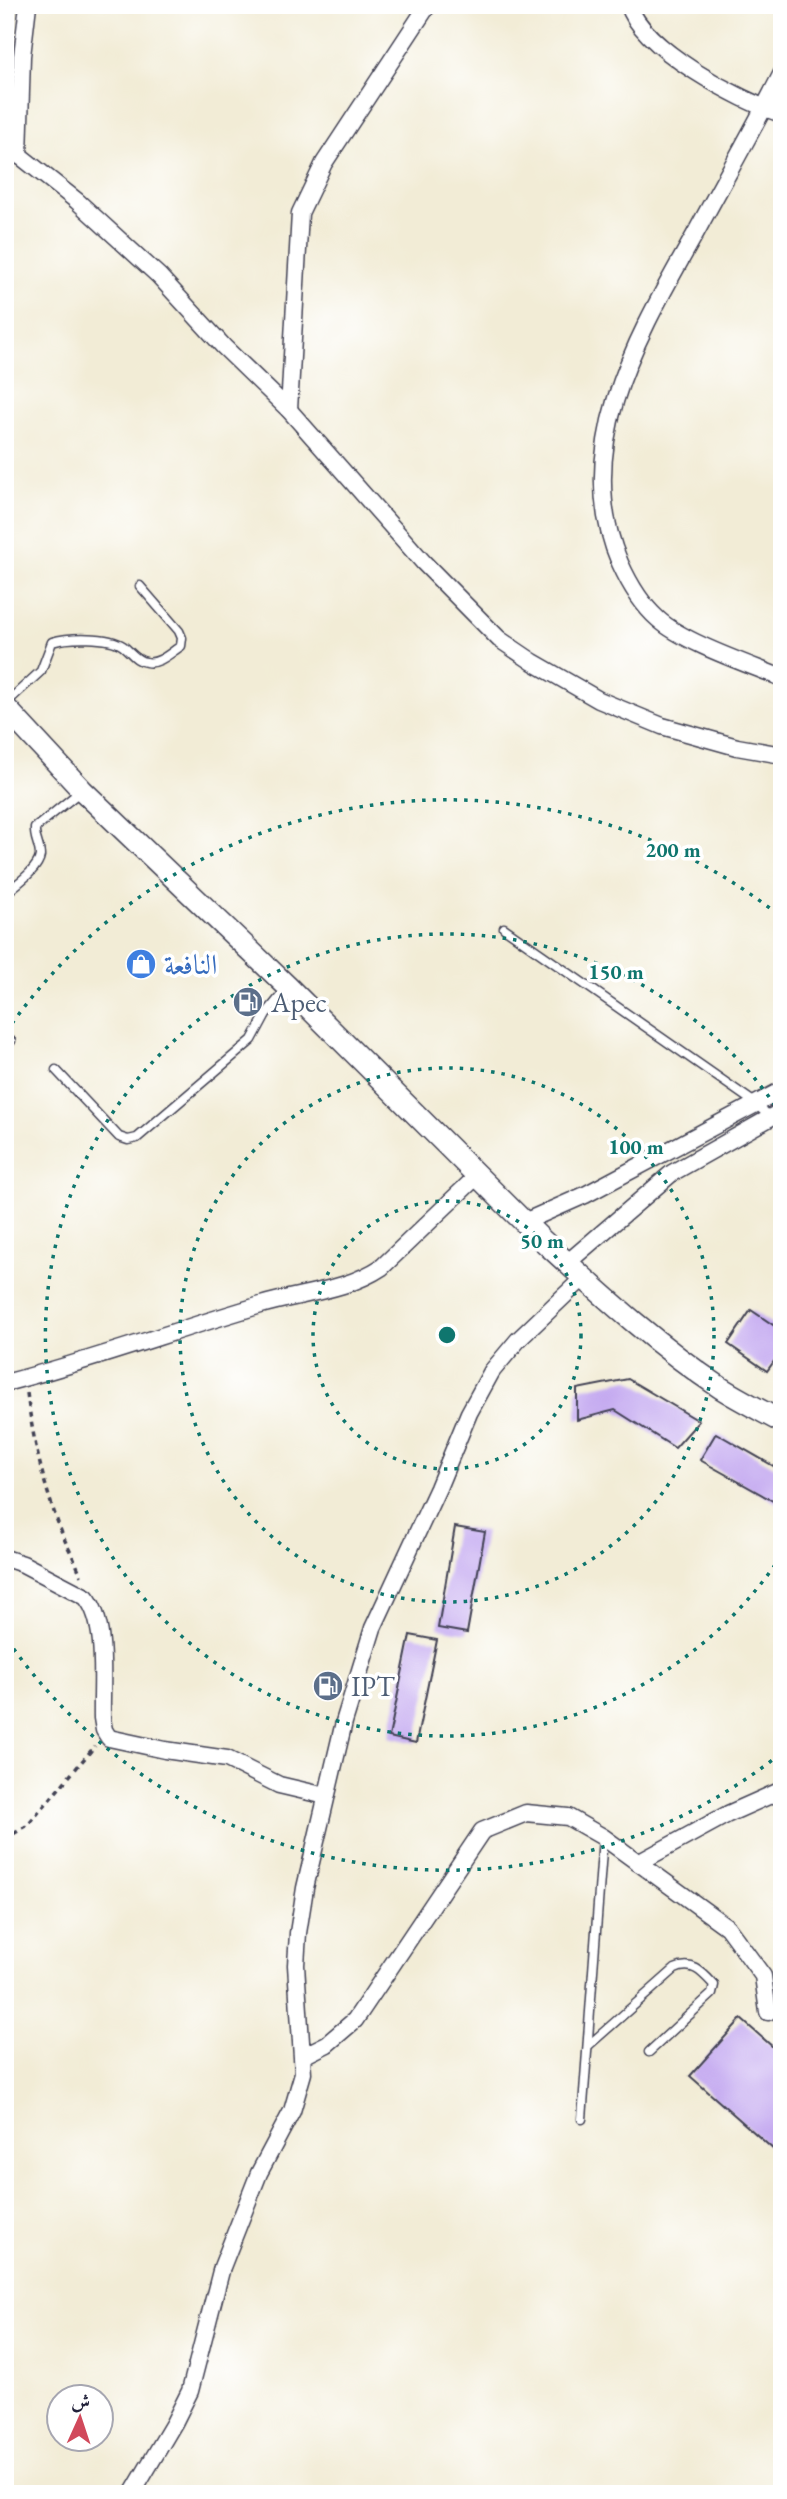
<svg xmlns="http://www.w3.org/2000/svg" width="787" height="2499" viewBox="0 0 787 2499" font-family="'EB Garamond',Amiri,serif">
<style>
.building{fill:#c3a8f0}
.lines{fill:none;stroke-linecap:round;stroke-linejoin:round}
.service-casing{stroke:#414052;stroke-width:11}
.minor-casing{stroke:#414052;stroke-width:19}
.secondary-casing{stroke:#414052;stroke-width:24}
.path{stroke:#414052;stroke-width:3.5;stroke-dasharray:5 5;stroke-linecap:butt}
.service{stroke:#fff;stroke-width:8}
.minor{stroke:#fff;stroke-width:16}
.secondary{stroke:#fff;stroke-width:21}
.ring{fill:none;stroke:#0f766e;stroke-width:3.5;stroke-dasharray:3.5 7}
.labels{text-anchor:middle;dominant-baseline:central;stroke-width:7;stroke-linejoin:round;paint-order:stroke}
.shop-label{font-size:28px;fill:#366cbe;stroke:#fff;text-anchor:start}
.service-label{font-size:28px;fill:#4e5e75;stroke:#fff;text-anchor:start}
.centre{fill:#0f766e;stroke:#fff;stroke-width:3.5}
.ring-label{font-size:21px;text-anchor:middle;font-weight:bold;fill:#0f766e;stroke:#fff;stroke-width:7;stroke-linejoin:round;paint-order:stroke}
</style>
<rect width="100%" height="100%" fill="#fff"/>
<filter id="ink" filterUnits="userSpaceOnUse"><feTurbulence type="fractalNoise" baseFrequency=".0143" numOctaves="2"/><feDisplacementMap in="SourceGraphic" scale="14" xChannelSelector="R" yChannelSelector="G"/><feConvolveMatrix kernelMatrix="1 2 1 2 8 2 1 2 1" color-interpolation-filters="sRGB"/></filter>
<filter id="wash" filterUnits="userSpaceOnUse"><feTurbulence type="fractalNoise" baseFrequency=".00686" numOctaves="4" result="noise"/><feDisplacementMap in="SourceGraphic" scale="28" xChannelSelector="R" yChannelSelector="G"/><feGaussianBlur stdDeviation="1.57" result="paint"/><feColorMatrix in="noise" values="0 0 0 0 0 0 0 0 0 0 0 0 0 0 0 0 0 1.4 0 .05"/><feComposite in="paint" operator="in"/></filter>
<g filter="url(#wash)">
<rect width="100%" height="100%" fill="#f2ecd6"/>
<g id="blocks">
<!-- building -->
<g class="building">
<polygon points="751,1310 782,1331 782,1350 767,1371 728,1344"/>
<polygon points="628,1379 699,1421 675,1448 615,1410 577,1420 577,1389"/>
<polygon points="716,1433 782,1471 782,1506 700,1460"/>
<polygon points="455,1527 485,1532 467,1633 438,1628"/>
<polygon points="410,1635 437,1640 416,1743 389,1737"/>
<polygon points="741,2019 782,2055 782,2157 690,2076"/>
</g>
</g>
</g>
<g filter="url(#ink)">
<use href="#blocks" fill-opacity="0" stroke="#414052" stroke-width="2"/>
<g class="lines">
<!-- service casing -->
<g class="service-casing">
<g id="service">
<path d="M5,704l36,-33 11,-29c16,-5 57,-6 71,4 8,6 13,15 23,16 13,3 25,-10 35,-16l1,-8 -3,-7 -39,-45"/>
<path d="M5,894c10,-9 33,-24 35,-38 0,-11 -6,-17 -5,-28l47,-38"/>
<polyline points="504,928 755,1103 770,1117"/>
<polyline points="5,1035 11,1041"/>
<polyline points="56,1070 119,1137 128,1140 137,1138 252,1040 266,1014 288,987"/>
<path d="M589,2045l86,-76c18,-8 27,3 39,16l-2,9 -63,58"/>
<polyline points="582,2119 603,1837"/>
</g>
</g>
<!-- minor casing -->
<g class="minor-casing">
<g id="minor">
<path d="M629,5c13,44 111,96 153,109"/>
<path d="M782,73c-28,55 -59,109 -88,163 -55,98 -124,212 -74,327 9,20 21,41 38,56 25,23 90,45 124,59"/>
<polyline points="5,144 77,201 159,276 224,347 289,410 424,563 499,639 533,662 599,700 662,726 737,747 782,755"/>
<polyline points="19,156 22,56 28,5"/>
<polyline points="289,410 300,213 324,163 428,5"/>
<polyline points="524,1222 585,1195 782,1090"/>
<polyline points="567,1263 672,1173 782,1111"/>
<path d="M5,1383c87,-22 170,-53 256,-78 40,-12 85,-14 121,-38l95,-91"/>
<path d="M5,1558l18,6 63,33c22,26 15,86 16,121l2,12 5,8 56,12 62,9 52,26 47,11"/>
<polyline points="638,1863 728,1814 782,1790"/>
<polyline points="303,2056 327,2044 355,2020 482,1831 526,1813 568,1817 603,1837 727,1927 763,1976 768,2012"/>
<polyline points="132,2494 174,2423 190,2391 222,2267 259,2173 292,2111 303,2073 296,1965 298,1933 305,1888 344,1722 373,1628 438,1488 469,1413 492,1371 518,1340 583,1278"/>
</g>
</g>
<!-- secondary casing -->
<g class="secondary-casing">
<path id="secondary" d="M5,707l77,83 206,197 254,253c57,52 114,105 179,148 19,12 41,23 61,34"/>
</g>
<!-- path -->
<g class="path">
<path d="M27,1393c6,48 17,94 34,138 6,16 15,30 20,45"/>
<polyline points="5,1839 28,1825 95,1746"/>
</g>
<!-- service -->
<use href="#service" class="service"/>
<!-- minor -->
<use href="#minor" class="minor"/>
<!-- secondary -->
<use href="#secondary" class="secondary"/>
</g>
</g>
<!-- distance rings -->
<g class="ring">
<circle cx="447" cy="1335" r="134"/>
<circle cx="447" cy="1335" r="267"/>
<path d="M781 1556A401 401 0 1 1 781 1114"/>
<path d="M780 1754A535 535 0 0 1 6 1638M6 1032A535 535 0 0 1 780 916"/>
</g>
<!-- icons -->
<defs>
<g id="shop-disc" transform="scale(1.575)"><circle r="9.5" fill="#3f7fe0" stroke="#fff"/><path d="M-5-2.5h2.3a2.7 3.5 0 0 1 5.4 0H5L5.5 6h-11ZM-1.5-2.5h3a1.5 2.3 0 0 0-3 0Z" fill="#fff"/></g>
<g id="fuel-disc" transform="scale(1.575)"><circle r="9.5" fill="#5c6f8a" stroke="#fff"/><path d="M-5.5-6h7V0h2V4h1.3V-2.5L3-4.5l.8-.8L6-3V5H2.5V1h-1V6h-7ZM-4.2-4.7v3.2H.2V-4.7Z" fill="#fff"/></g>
</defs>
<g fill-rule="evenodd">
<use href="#shop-disc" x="141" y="964"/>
<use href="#fuel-disc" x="248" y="1002"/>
<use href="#fuel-disc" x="328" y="1686"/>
</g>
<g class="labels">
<!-- shop labels -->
<g class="shop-label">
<text x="164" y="964">النافعة</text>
</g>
<!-- service labels -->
<g class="service-label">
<text x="271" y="1002">Apec</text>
<text x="351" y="1686">IPT</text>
</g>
</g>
<circle cx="447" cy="1335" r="10" class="centre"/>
<g class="ring-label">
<text x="673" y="857">200 m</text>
<text x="616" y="979">150 m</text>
<text x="636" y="1154">100 m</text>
<text x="542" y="1248">50 m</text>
</g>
<!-- margin -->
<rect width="787" height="2499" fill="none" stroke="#fff" stroke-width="28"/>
<!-- north arrow -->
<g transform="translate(80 2418) rotate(3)"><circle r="33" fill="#ffffff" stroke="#a7a7b1" stroke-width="2"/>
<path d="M0-5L12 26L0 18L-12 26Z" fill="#d1495b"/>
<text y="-10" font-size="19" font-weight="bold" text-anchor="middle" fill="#22223b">ش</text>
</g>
</svg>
